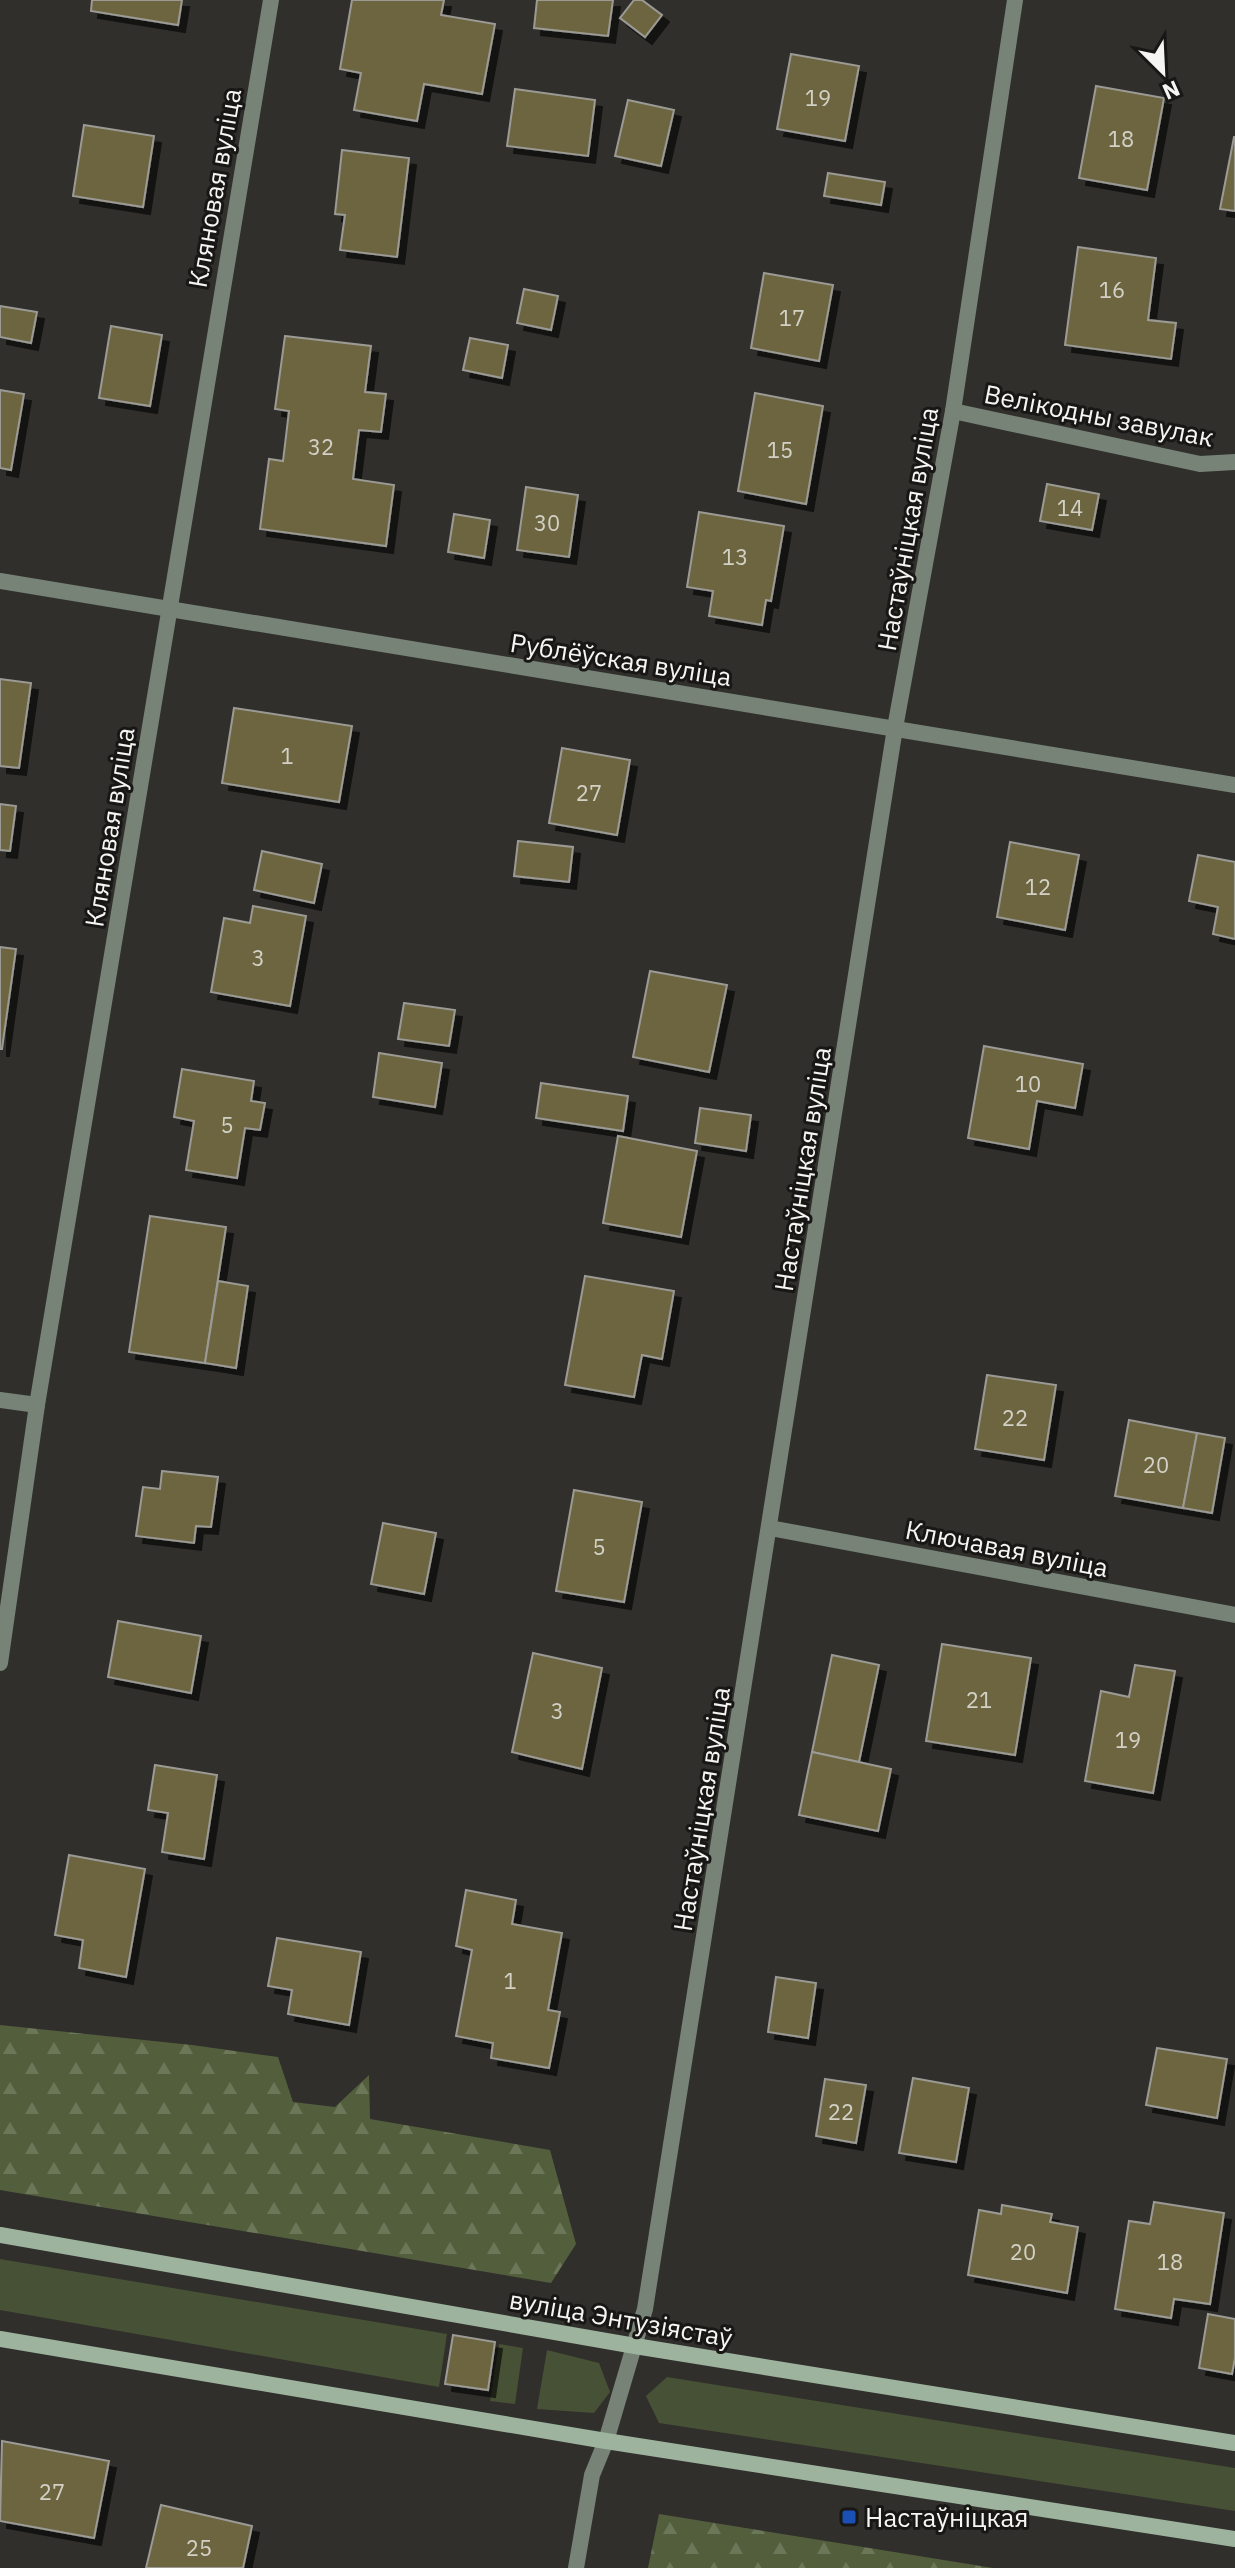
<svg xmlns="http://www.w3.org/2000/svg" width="1235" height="2568" viewBox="0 0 1235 2568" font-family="'IBM Plex Sans',sans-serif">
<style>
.grass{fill:#475135}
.forest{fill:url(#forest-firs)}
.building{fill:#6c6540;stroke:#9b9a95;stroke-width:2;filter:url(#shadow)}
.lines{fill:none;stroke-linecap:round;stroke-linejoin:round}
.street{stroke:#768376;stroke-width:16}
.secondary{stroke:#9db39e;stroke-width:16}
.transit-dot{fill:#1a4fb4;stroke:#181716;stroke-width:3}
.labels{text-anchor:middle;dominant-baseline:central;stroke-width:6;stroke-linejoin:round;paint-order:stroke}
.number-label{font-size:22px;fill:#d3d1c6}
.street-label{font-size:26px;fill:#f5f5f2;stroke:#181716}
.poi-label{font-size:26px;fill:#f5f5f2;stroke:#181716;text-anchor:start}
</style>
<defs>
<pattern id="forest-firs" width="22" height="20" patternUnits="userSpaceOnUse" patternTransform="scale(2)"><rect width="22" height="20" fill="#535f3c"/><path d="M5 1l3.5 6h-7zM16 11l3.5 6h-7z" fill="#6c7759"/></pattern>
<filter id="shadow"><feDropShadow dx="7" dy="7" stdDeviation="0" flood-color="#0009"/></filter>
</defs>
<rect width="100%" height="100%" fill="#302f2c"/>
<!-- grass -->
<g class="grass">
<polygon points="0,2259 447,2334 439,2387 0,2310"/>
<polygon points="499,2344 523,2348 515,2404 490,2401"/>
<polygon points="547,2350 599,2363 610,2392 594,2413 537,2409"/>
<polygon points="667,2377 1235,2468 1235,2511 659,2423 646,2396"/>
</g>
<!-- forest -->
<g class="forest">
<polygon points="0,2025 192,2045 278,2057 293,2102 335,2107 369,2075 370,2119 550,2150 576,2244 551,2283 0,2190"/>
<polygon points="659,2514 993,2568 648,2568"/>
</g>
<!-- building -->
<g class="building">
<polygon points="92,0 182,0 178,25 91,11"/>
<polygon points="352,0 444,0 441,15 495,24 482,94 424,84 417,121 354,110 361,73 340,69"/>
<polygon points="537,0 613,0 608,36 534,28"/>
<polygon points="634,0 642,0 662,15 645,37 620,18"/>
<polygon points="791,54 859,66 845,141 777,129"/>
<polygon points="1096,86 1164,98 1147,190 1079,178"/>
<polygon points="515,89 595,100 588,156 507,146"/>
<polygon points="628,100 674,110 661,166 615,156"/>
<polygon points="84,125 154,136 143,207 73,196"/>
<polygon points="1234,137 1235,137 1235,211 1220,209"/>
<polygon points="342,150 409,158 397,257 340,250 345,215 335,214"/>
<polygon points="828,173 885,182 881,205 824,196"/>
<polygon points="1078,247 1156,258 1148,320 1176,323 1171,359 1065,345"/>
<polygon points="764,273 833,285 819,361 751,348"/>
<polygon points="524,289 558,296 551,330 517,323"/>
<polygon points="0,306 37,312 31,343 0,337"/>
<polygon points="111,326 162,335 150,406 99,398"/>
<polygon points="285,336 371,346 365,392 386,394 381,432 359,430 353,479 394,485 386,546 260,529 269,459 283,461 289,411 275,409"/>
<polygon points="470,338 508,345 502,378 463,370"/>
<polygon points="0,390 24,394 11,470 0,468"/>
<polygon points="755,393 823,406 806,504 738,491"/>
<polygon points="1047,484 1099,494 1092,530 1040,521"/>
<polygon points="526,487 578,495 569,557 517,550"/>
<polygon points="699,512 784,526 771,601 766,600 762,625 709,616 713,591 687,587"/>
<polygon points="454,514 490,520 484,558 448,552"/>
<polygon points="0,679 31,683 19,768 0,766"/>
<polygon points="234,708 352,726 339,802 222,783"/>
<polygon points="562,748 630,760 617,835 549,823"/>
<polygon points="0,804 16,806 10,851 0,850"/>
<polygon points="518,841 573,847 569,882 514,876"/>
<polygon points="1010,842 1079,855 1065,930 997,917"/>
<polygon points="262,851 322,864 314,903 254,890"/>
<polygon points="1198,855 1235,862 1235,939 1213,934 1218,907 1189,901"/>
<polygon points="253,906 306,916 290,1006 211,992 224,918 250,923"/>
<polygon points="0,947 16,949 2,1049 0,1049"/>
<polygon points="650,971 727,985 709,1072 633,1057"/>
<polygon points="404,1003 455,1010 449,1046 398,1039"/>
<polygon points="984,1046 1083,1064 1075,1108 1037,1101 1029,1149 968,1138"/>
<polygon points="379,1053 442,1063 435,1107 373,1097"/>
<polygon points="182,1069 254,1081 251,1101 265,1103 260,1130 245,1128 237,1178 186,1170 194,1121 174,1117"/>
<polygon points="541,1083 628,1096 623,1131 536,1118"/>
<polygon points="700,1108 751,1115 746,1151 695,1143"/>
<polygon points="618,1136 697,1151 681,1237 603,1223"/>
<polygon points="150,1216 226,1227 205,1363 129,1352"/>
<polygon points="585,1276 674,1291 662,1359 642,1355 634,1397 565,1385"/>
<polygon points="218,1281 248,1286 236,1368 205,1363"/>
<polygon points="987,1375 1056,1385 1044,1460 975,1449"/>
<polygon points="1129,1420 1197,1433 1183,1508 1115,1496"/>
<polygon points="1197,1433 1225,1438 1212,1513 1183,1508"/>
<polygon points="162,1471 218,1477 211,1527 196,1526 194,1543 136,1536 143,1487 160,1489"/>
<polygon points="574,1490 642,1502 624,1602 556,1591"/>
<polygon points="383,1523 436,1533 424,1594 371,1584"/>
<polygon points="118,1621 201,1636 191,1693 108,1677"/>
<polygon points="942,1644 1031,1658 1015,1755 926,1741"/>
<polygon points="533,1653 602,1668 582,1769 512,1752"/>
<polygon points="832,1655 879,1665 859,1762 812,1752"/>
<polygon points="1135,1665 1175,1671 1153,1793 1085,1781 1101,1691 1129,1697"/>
<polygon points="812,1752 891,1769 878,1831 799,1815"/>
<polygon points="155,1765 217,1775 204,1859 162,1852 168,1813 148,1810"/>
<polygon points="69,1855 145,1869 126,1977 79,1968 83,1940 55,1935"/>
<polygon points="466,1890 516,1900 512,1924 562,1933 548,2010 560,2012 549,2068 491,2058 493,2043 456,2036 472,1950 456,1946"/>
<polygon points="277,1938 361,1952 349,2025 288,2014 292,1990 268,1986"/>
<polygon points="776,1977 816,1983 808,2038 768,2032"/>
<polygon points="1157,2048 1227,2059 1217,2118 1146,2105"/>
<polygon points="913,2078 969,2088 956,2162 899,2153"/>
<polygon points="825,2079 866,2085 856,2143 816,2136"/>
<polygon points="1154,2202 1224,2213 1210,2304 1174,2299 1171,2318 1115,2309 1129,2221 1150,2224"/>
<polygon points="1002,2205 1052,2214 1050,2222 1078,2227 1067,2293 968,2275 979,2210 1001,2214"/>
<polygon points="1208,2314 1235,2319 1235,2358 1232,2374 1199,2368"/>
<polygon points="453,2335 495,2342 488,2390 445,2384"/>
<polygon points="2,2441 109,2461 94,2538 0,2521"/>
<polygon points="161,2505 252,2526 243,2568 146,2568"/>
</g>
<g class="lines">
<!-- street -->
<g class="street">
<polyline points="953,411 1200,464 1235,462"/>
<polyline points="0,581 1235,785"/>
<polyline points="0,1400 37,1405"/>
<polyline points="770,1528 1235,1615"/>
<polyline points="0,1663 37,1405 271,0"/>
<polyline points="576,2568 592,2475 606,2441 645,2309 895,728 953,411 1015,0"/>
</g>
<!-- secondary -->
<g class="secondary">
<polyline points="0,2235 635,2346 1235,2443"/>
<polyline points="0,2339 606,2441 1235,2539"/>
</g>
</g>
<!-- markers -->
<rect class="transit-dot" x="841" y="2509" width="16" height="16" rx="4"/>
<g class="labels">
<!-- number labels -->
<g class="number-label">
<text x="818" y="97">19</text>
<text x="1121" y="138">18</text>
<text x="1112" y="289">16</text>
<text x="792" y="317">17</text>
<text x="321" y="446">32</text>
<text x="780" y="449">15</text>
<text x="1070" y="507">14</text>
<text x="547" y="522">30</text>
<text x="735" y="556">13</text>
<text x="287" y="755">1</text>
<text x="589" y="792">27</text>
<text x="1038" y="886">12</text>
<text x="258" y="957">3</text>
<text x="1028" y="1083">10</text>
<text x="227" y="1124">5</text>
<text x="1015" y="1417">22</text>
<text x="1156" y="1464">20</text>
<text x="599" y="1546">5</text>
<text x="979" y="1699">21</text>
<text x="557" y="1710">3</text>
<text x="1128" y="1739">19</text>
<text x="510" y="1980">1</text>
<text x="841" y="2111">22</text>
<text x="1023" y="2251">20</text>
<text x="1170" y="2261">18</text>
<text x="52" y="2491">27</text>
<text x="199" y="2547">25</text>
</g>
<!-- street labels -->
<g class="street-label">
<text transform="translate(214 188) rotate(-80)">Кляновая вуліца</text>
<text transform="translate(1099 415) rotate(11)">Велікодны завулак</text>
<text transform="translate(907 529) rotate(-80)">Настаўніцкая вуліца</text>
<text transform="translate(621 659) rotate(9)">Рублёўская вуліца</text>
<text transform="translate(109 827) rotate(-81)">Кляновая вуліца</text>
<text transform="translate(802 1169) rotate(-81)">Настаўніцкая вуліца</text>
<text transform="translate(1007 1548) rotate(11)">Ключавая вуліца</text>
<text transform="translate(701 1809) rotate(-81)">Настаўніцкая вуліца</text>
<text transform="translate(621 2318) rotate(10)">вуліца Энтузіястаў</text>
</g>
<!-- poi labels -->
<g class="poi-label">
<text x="865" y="2517">Настаўніцкая</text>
</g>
</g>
<!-- north arrow -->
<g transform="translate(1163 72) rotate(156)" stroke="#181716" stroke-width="6" paint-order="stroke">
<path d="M0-6L14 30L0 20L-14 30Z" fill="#f5f5f2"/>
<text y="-12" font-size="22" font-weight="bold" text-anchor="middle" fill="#f5f5f2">N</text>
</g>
</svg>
